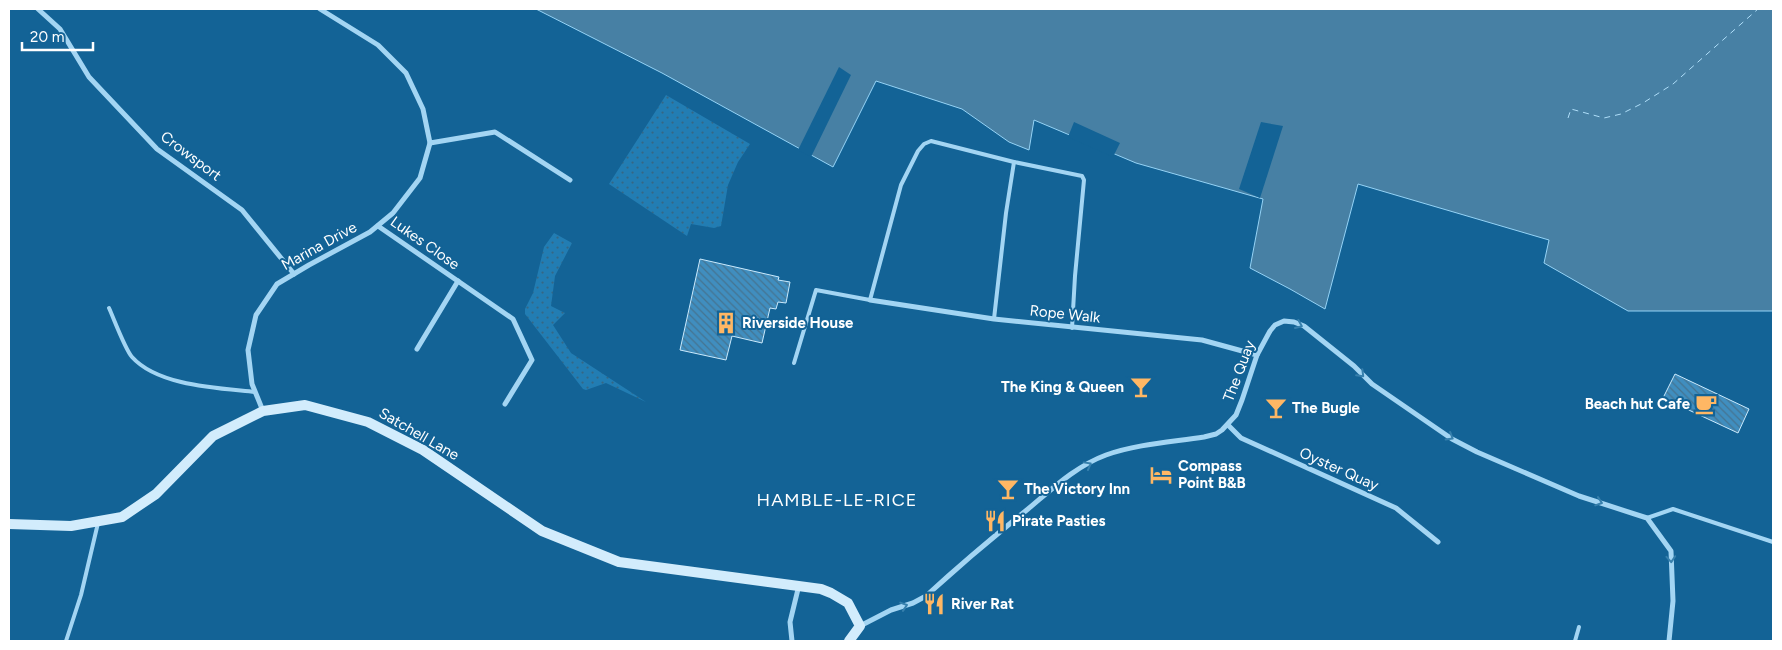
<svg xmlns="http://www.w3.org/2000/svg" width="1782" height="650" viewBox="0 0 1782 650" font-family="Figtree,sans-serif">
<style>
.grass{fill:url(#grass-dots)}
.water{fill:#4780a4;stroke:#95d3f6}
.pier{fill:#136396}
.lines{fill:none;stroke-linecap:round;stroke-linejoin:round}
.ferry{stroke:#afdef9;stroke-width:1;stroke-dasharray:6 5;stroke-linecap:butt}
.building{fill:url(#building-back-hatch);stroke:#caeafd}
.lane{stroke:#a3d5f3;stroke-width:4}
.street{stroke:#a3d5f3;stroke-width:5}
.secondary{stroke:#d2ecfc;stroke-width:10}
.oneway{stroke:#3780ad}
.labels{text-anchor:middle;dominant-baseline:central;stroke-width:4;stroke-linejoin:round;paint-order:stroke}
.street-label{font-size:15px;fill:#fff;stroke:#136396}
.poi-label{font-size:15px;font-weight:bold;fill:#fff;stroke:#136396;text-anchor:start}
.quarter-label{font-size:18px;letter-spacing:1px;fill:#fff;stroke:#136396}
</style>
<defs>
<pattern id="grass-dots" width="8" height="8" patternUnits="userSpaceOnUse" patternTransform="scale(1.25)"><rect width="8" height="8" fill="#227db3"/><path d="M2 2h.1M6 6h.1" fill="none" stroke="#356785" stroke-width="1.8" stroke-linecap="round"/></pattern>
<pattern id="building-back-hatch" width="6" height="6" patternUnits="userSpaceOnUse" patternTransform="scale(1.25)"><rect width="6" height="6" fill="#408ebf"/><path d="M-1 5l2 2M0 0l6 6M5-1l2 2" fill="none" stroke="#457491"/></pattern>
</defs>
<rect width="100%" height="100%" fill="#136396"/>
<!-- grass -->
<g class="grass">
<polygon points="666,95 750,144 738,162 728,185 721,226 714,228 691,224 687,236 609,184"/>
<polygon points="554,233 572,243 555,276 551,306 565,313 553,325 571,353 646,402 606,383 586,390 583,389 525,314 525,309 533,293 544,247"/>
</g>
<!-- water -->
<polygon class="water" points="536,9 1773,9 1773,311 1628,311 1544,263 1549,240 1358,184 1325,309 1290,289 1250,268 1263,199 1136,163 1034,120 1029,150 1009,142 962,109 876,81 833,167 662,73"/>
<!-- pier -->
<g class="pier">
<polygon points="839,67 851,75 811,157 798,150"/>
<polygon points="1074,122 1120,143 1113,157 1068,137"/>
<polygon points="1261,122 1283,126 1260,198 1239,189"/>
</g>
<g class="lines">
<!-- ferry -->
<polyline class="ferry" points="1568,118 1571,109 1604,118 1621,114 1643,103 1673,84 1758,9"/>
</g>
<!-- building -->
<g class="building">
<polygon points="700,259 779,277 778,280 790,282 786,303 778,302 776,309 770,308 762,343 732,336 726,360 680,350"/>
<polygon points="1675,374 1749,409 1738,433 1663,398"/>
</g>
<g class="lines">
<!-- lane -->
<g class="lane">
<path d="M109,308c5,11 16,41 23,49 26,29 86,31 123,35"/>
<polyline points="994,319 1006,213 1014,162"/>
<polyline points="794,363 816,290 870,300 901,185 918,151 924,144 931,141 1014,162 1082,176 1084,180 1075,276 1072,328"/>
<polyline points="1647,518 1673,509 1773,542"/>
<polyline points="66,641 81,595 98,523"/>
<polyline points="1575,641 1579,627"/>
</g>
<!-- street -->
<g class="street">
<polyline points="38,9 60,29 89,77 157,149 242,210 294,274"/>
<polyline points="430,143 495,132 570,180"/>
<polyline points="378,226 513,319 532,360 505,404"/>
<polyline points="870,300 994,319 1202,340 1257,355"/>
<polyline points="417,349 458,281"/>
<polyline points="263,411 252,384 248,350 256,315 277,284 309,265 370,232 393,213 420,178 430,143 423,109 406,73 378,45 320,9"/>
<polyline points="1228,425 1241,438 1396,508 1438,542"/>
<path d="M860,626l31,-16 22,-7 13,-7c33,-30 67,-59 102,-87 24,-20 48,-43 78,-54 31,-11 66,-13 98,-18l12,-3 6,-4 14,-15 6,-15 15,-45 13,-24 5,-6 9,-4 10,1 10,4 50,40 18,18 80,55 25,13 102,44 68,22 24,33 2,50 -4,40"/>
<polyline points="792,641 790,622 799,585"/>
</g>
<!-- secondary -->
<polyline class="secondary" points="9,524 71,526 122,517 156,494 213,436 263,411 305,405 368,422 423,450 542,531 619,562 821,589 831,593 848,603 860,626 849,641"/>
</g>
<!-- one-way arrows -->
<defs><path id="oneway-chevron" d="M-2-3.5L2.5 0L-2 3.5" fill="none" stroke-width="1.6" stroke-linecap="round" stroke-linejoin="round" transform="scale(1.25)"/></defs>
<g class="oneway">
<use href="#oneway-chevron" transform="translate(1299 325) rotate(23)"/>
<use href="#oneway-chevron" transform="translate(1361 374) rotate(45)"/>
<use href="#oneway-chevron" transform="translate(1450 437) rotate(31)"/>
<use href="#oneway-chevron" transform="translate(1088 465) rotate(-29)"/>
<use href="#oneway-chevron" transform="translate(1599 502) rotate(18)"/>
<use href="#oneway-chevron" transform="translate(1671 559) rotate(86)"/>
<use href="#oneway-chevron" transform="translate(904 606) rotate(-18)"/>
</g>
<!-- icons -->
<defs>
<g id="building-bare" transform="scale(1.725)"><path d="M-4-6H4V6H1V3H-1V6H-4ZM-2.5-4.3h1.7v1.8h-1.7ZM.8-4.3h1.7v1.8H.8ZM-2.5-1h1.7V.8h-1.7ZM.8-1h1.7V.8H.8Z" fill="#ffb764" stroke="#136396" stroke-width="2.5" paint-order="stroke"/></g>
<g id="bar-bare" transform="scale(1.725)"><path d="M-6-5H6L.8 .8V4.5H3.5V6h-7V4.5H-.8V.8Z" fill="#ffb764" stroke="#136396" stroke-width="2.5" paint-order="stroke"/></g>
<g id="cafe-bare" transform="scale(1.725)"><path d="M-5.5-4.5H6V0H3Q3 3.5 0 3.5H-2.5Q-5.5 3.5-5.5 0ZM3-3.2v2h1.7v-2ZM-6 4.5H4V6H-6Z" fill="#ffb764" stroke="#136396" stroke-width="2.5" paint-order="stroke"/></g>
<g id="hotel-bare" transform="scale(1.725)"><path d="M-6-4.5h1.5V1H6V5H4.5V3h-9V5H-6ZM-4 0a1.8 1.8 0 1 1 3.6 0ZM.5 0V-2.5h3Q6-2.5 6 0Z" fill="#ffb764" stroke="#136396" stroke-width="2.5" paint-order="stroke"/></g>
<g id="restaurant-bare" transform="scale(1.725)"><path d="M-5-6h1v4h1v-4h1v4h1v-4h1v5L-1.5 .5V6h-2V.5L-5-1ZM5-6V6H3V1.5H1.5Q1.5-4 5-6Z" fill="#ffb764" stroke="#136396" stroke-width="2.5" paint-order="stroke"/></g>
</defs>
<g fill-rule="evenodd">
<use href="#building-bare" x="726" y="323"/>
<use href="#bar-bare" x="1141" y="387"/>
<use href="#cafe-bare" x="1706" y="404"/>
<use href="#bar-bare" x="1276" y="408"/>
<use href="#hotel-bare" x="1161" y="475"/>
<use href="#bar-bare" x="1008" y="489"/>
<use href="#restaurant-bare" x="995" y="521"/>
<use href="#restaurant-bare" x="934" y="604"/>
</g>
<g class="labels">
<!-- street labels -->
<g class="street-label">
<text transform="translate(191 156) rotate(37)">Crowsport</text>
<text transform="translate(425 243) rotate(35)">Lukes Close</text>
<text transform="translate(319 246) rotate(-29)">Marina Drive</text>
<text transform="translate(1065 314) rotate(6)">Rope Walk</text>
<text transform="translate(1239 371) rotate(-69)">The Quay</text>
<text transform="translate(419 434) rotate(30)">Satchell Lane</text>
<text transform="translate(1339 469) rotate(24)">Oyster Quay</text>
</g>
<!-- poi labels -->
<g class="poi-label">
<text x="742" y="323">Riverside House</text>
<text x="1124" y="387" text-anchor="end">The King &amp; Queen</text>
<text x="1690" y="404" text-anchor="end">Beach hut Cafe</text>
<text x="1292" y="408">The Bugle</text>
<text x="1178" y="466">Compass<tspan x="1178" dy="17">Point B&amp;B</tspan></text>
<text x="1024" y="489">The Victory Inn</text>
<text x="1012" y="521">Pirate Pasties</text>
<text x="951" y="604">River Rat</text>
</g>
<!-- quarter labels -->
<g class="quarter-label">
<text x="837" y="500">HAMBLE-LE-RICE</text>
</g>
</g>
<!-- border -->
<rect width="1782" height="650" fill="none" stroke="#ffffff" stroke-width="20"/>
<!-- scale -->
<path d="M22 42v8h71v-8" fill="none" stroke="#ffffff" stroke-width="2.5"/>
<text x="30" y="42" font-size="15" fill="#ffffff" stroke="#136396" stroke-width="4" paint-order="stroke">20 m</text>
</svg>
